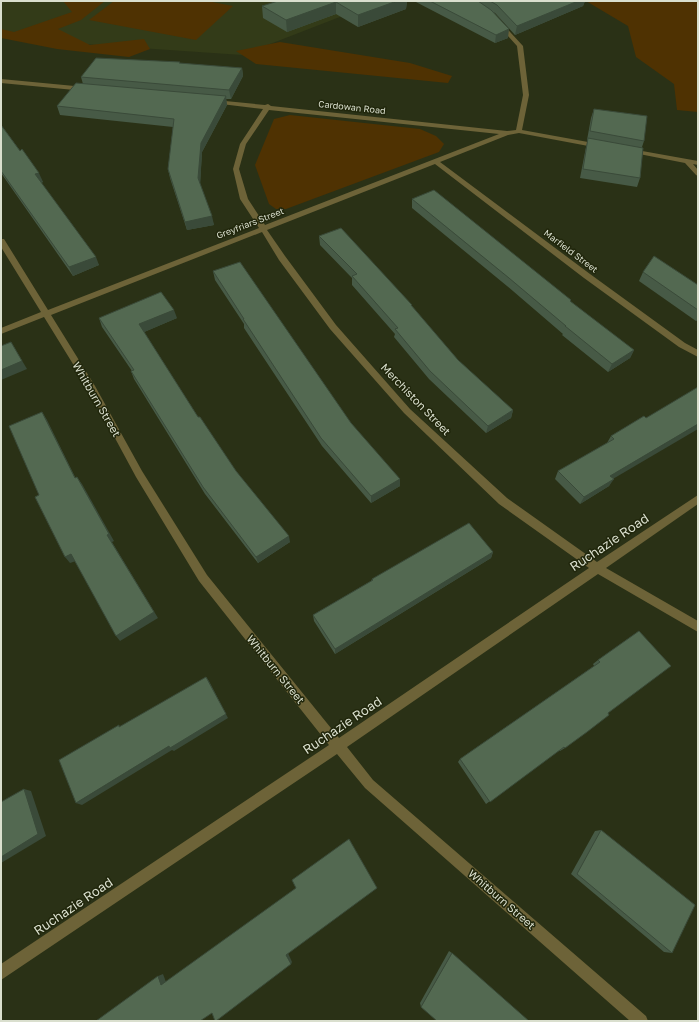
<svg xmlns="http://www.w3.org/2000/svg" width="699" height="1022" viewBox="0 0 699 1022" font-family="'Golos Text',sans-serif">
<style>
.built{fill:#333b18}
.green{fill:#4f3202}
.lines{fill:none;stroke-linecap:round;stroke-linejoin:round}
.street{fill:#6d6338;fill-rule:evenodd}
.wall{fill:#475a46}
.shaded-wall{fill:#3a4a39}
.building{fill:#536951;stroke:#3a4a39}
.labels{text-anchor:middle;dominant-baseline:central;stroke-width:3;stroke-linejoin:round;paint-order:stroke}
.far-street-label{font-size:9px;fill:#dadfce;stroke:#21270c}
.street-label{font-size:11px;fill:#dadfce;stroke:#21270c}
.near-street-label{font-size:13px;fill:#dadfce;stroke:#21270c}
</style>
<rect width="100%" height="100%" fill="#2a3116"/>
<!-- built -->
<polygon class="built" points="1,1 381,1 242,55 38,41 1,32"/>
<!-- green -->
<g class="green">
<polygon points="63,1 105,1 81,20 58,29 90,45 144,39 150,49 129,57 57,49 1,38 1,29 14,32 72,12"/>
<polygon points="114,1 207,1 233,6 196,40 89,20"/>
<polygon points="586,1 698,1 698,112 677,110 674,84 636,57 628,26"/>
<polygon points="280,42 410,63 452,76 448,83 256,64 236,51"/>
<polygon points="290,115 420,129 436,136 444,144 439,152 286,209 276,209 269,204 255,165 274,119"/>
</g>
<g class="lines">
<!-- street -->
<g class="street">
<path d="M497,22h4l22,24 6,49 -7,35 77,14 3,2 -3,2 -80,-15 -11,2 -68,27 150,112 95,69 13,7v7l-19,-10 -95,-69 -149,-114 -168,66 18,26 51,69 74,84 97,89 90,64 101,-67v9l-92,64 92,53v11l-100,-58 -251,173 26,33 273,236 2,5h-18l-265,-233 -28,-34 -336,226v-16l328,-219 -130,-164 -63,-104 -47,-87 -45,-73 -43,17v-6l40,-16 -40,-65v-8h3l44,71 211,-82 -19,-29 -7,-30 7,-25 23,-35 -50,-6 -1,-1 3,-2 50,5 3,-1 3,2 236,25 9,-1 7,-35 -6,-49 -20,-22zM269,110l230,24 -234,91 -17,-26 -9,-30 7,-25zM262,232l17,28 51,69 74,84 95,91 90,64 -250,170 -132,-163 -65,-104 -47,-85 -44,-71z"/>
<polygon points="1,79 85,87 88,89 85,91 1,83"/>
<polygon points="631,149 698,161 698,165 693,164 698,170 698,176 696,175 685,163 629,152 629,150"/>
</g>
</g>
<!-- wall -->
<g class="wall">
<polygon points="278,1 407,1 406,9 358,27 336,14 287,32 263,18 262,6"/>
<polygon points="414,1 585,1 583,6 515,35 496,14 494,12 508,38 495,43"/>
<polygon points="180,62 180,64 242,68 243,76 231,99 226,99 227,105 202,152 200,184 214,225 187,230 170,178 168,169 173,127 60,115 57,106 83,84 81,77"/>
<polygon points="594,109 644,141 642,147 640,178 637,187 580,178 586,147 588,140 587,140 591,118"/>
<polygon points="1,125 43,182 41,183 99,265 73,276 1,173"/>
<polygon points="412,199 571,300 570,302 634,350 630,358 608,372 562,335 563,334 507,286 412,208"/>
<polygon points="319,236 412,307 458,360 513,410 511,418 486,433 429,379 394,337 395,334 352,285 352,278 320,245"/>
<polygon points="213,271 351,423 400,486 371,503 322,446 244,328 244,324 215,280"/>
<polygon points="643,272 698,285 698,320 696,321 639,281"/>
<polygon points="99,318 177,318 144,332 198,417 236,471 290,542 258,563 205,494 134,379 131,371 132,371 102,327"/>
<polygon points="644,416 609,486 580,504 555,479 558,471 607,443 611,436"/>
<polygon points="493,552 491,558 335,654 314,621 313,615 371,581 372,579"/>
<polygon points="639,631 608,713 565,748 560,751 559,750 486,804 458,762 460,759 594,666 593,664 598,660"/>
<polygon points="601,830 672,953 664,952 571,874 595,831"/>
<polygon points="449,951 452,953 421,1007 420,1003"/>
</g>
<!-- shaded-wall -->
<g class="shaded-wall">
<polygon points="397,1 407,1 406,9 358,27 358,15"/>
<polygon points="578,1 585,1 583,6 515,35 517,26"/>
<polygon points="336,2 336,14 287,32 286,20"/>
<polygon points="509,29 508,38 495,43 496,35"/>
<polygon points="242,68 243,76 231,99 229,90"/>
<polygon points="226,96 227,105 202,152 200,187 198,178 201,143"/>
<polygon points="39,173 43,182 39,183 35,174"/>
<polygon points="212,216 214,225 187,230 185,222"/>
<polygon points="96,257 99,265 73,276 69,267"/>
<polygon points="174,310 177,318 142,333 139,324"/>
<polygon points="11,342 27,369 1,380 1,370"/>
<polygon points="634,350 630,358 608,372 612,364"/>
<polygon points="513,410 511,418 486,433 488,426"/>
<polygon points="42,412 47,420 79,485 75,478"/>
<polygon points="698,424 698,429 606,483 610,476"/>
<polygon points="77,477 82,484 114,541 112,542 158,618 120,641 116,636 107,535"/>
<polygon points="400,479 400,486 371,503 371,496"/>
<polygon points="614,479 609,486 580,504 584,497"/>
<polygon points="289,536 290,542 258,563 256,557"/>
<polygon points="493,552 491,558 335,654 335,649"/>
<polygon points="71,554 76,561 70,563 65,557"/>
<polygon points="206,677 209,681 228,718 174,751 172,750 82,805 76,803 169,746"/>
<polygon points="24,789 31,791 46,836 1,863 1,857"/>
<polygon points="288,953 292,962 291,964 286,955"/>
<polygon points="163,974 166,982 161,985 158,976"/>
</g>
<!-- building -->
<g class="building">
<polygon points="278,1 397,1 358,15 336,2 286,20 262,6"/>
<polygon points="430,1 478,1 491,10 509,29 496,35"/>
<polygon points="490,1 578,1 517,26 497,5"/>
<polygon points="96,58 180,62 179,63 242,68 229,90 81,77"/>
<polygon points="76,83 226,96 201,143 198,178 212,216 185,222 168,169 174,119 57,106"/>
<polygon points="594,109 647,116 644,141 590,131"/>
<polygon points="1,125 20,151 22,149 39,173 35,174 96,257 69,267 1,171"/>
<polygon points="588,138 643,148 640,178 583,169"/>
<polygon points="434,190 571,300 570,301 634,350 612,364 565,326 566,326 509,278 412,199"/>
<polygon points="341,228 412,305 411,305 458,360 513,410 488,426 430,371 395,329 398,328 352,276 357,274 319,236"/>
<polygon points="654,256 698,285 698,310 643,272"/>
<polygon points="240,262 351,423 400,479 371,496 321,438 243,319 244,319 213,271"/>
<polygon points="161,292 174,310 139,324 198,417 200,417 236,471 289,536 256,557 203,487 131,371 134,370 99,318"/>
<polygon points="11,342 22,361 1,370 1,346"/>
<polygon points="698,387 698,424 610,476 614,479 584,497 558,471 614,439 611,436 644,416 646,418"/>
<polygon points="42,412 75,478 77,477 109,534 107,535 154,612 116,636 71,554 65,557 35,497 39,495 9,426"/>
<polygon points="469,523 493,552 335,649 313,615 373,580 372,579"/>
<polygon points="639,631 671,666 608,713 609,715 587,732 565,748 564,747 490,802 460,759 600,662 598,660"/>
<polygon points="206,677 226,714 170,748 169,746 76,803 59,760 119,725 119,727"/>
<polygon points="24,789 38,834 1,857 1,802"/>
<polygon points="601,830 695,905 672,953 577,874"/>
<polygon points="349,839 377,888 286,955 291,964 216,1021 215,1021 212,1013 200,1021 96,1021 158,976 161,985 296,888 292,880"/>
<polygon points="452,953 529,1021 437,1021 421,1007"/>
</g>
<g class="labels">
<!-- far-street labels -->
<g class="far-street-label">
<text transform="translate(352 107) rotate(6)">Cardowan Road</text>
<text transform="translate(250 223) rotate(-21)">Greyfriars Street</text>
<text transform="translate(571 251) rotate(37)">Marfield Street</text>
</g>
<!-- street labels -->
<g class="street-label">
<text transform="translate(97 399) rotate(60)">Whitburn Street</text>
<text transform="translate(416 399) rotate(46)">Merchiston Street</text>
<text transform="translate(276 669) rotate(51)">Whitburn Street</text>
<text transform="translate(502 899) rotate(41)">Whitburn Street</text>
</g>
<!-- near-street labels -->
<g class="near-street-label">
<text transform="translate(609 542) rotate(-34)">Ruchazie Road</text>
<text transform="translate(342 725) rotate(-34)">Ruchazie Road</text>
<text transform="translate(73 906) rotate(-34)">Ruchazie Road</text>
</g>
</g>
<!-- border -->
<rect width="699" height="1022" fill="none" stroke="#dadfce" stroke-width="4"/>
</svg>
